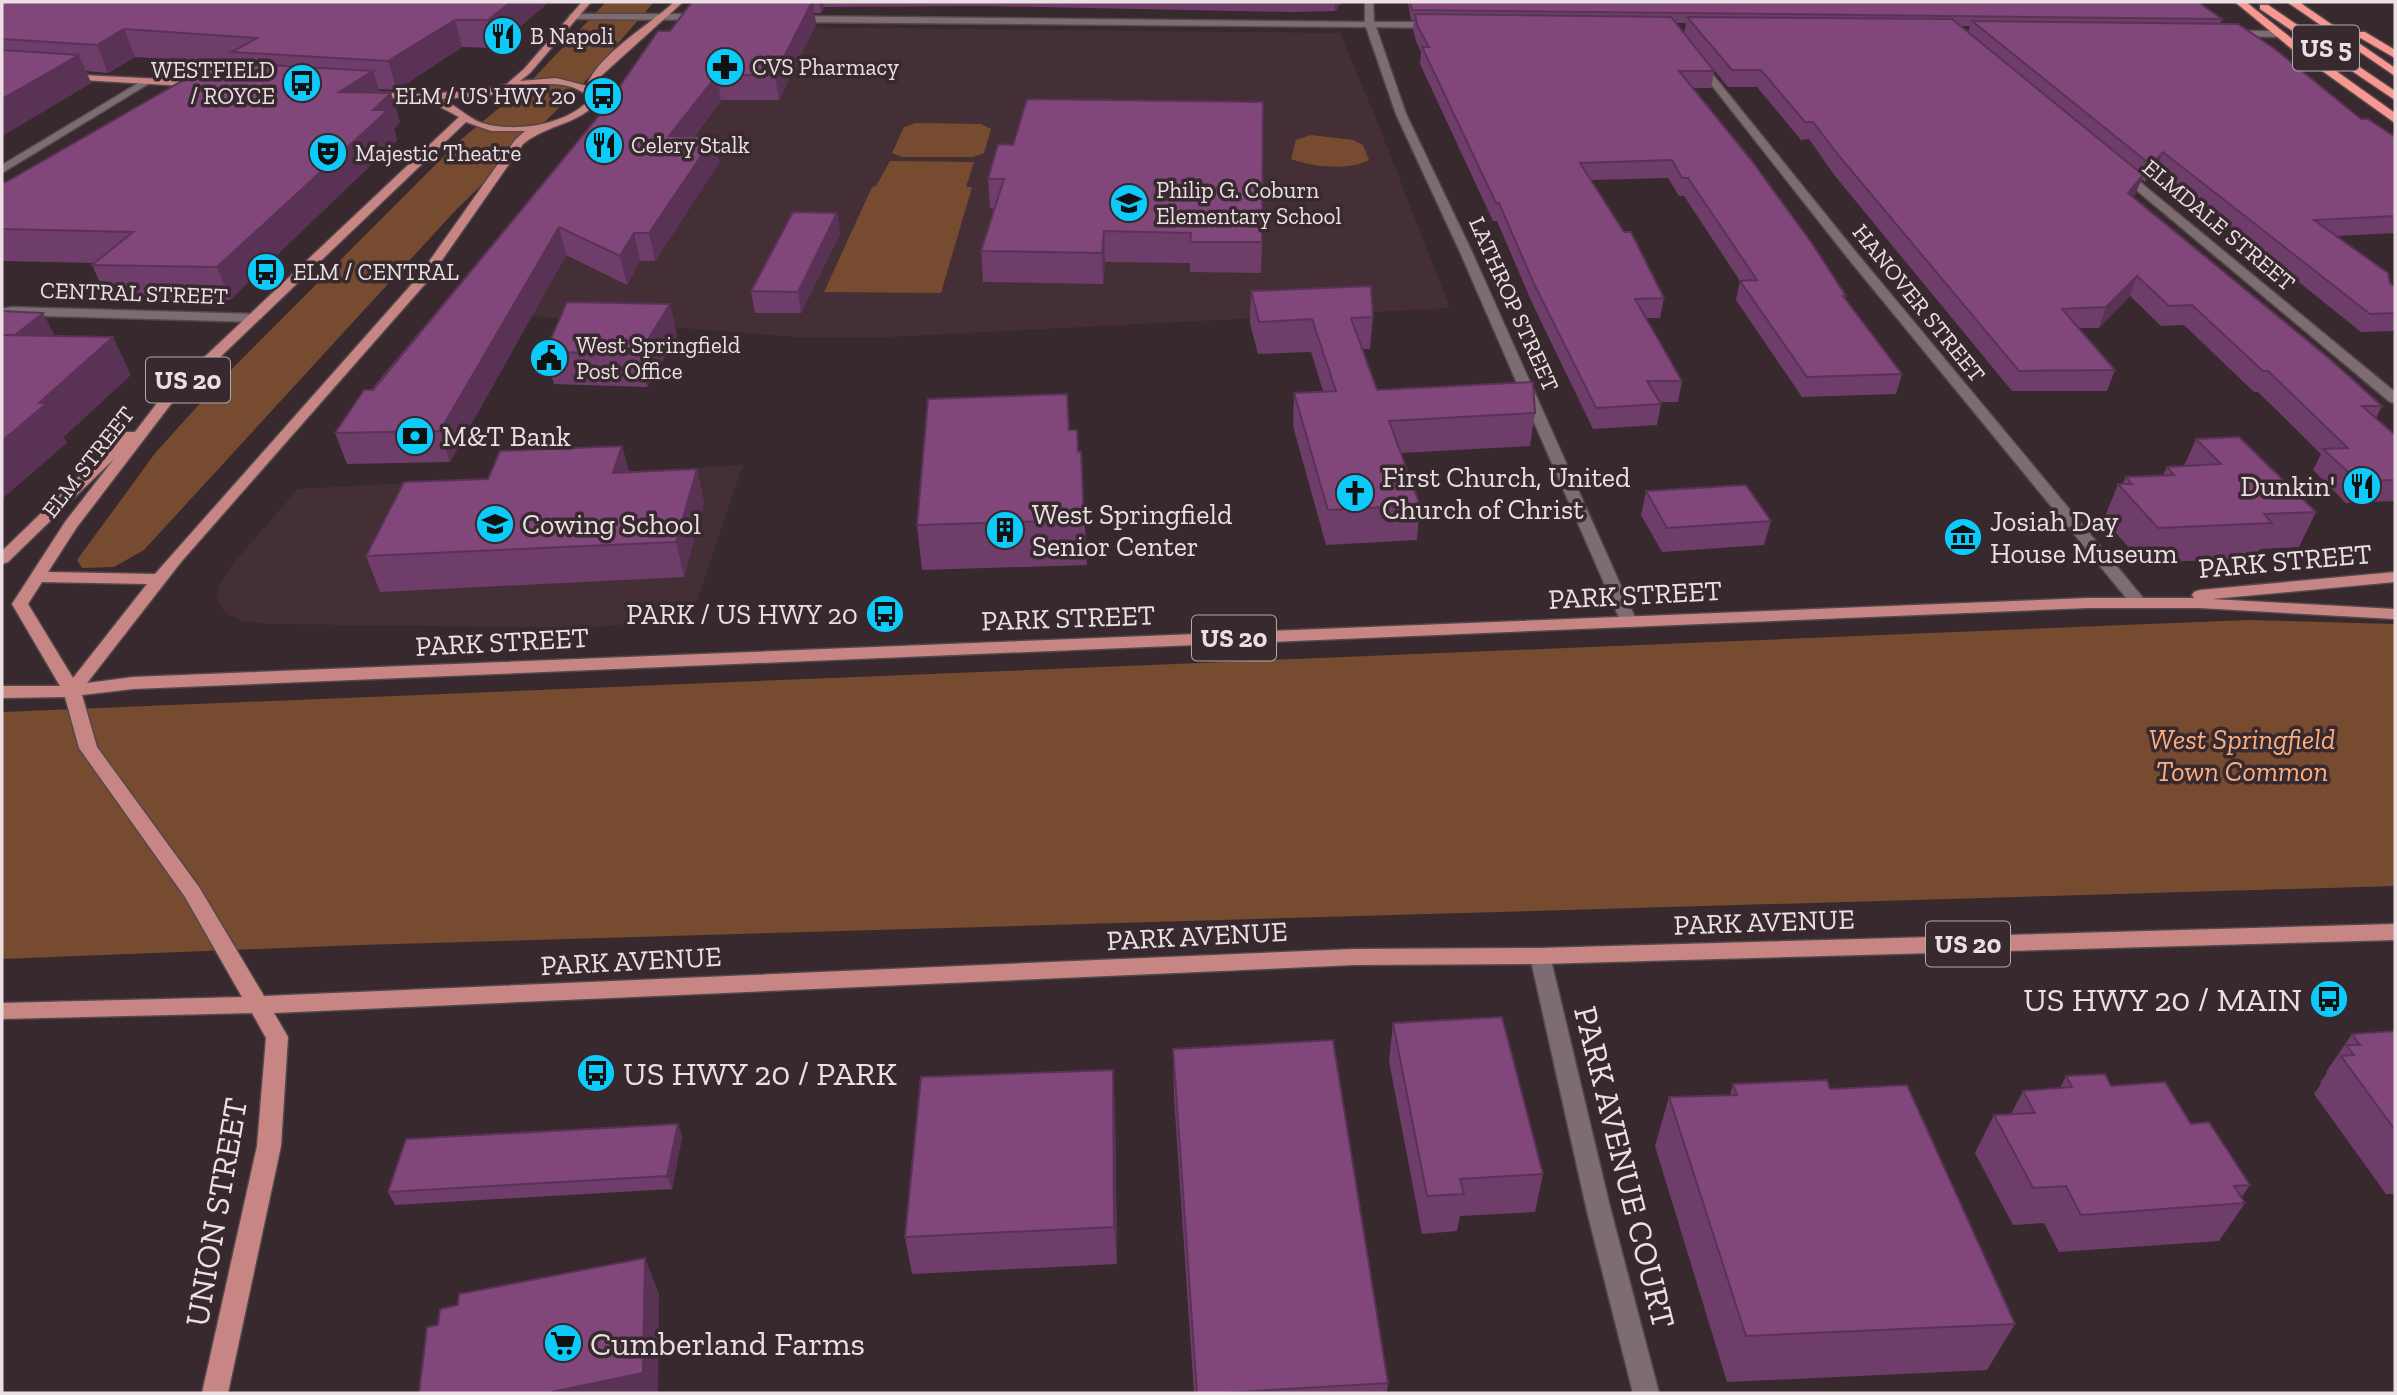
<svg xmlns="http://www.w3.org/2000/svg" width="2397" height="1395" viewBox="0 0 2397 1395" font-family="'Zilla Slab',serif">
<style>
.built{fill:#442f36}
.green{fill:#774b30}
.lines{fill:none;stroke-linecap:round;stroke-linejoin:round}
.minor-casing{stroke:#53484b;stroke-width:3}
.major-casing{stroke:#53484b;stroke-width:3}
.highway-casing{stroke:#53484b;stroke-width:3}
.minor{fill:#7d6c71;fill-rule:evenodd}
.major{fill:#c78684;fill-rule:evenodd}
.highway{fill:#f89890;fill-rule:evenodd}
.wall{fill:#6f3d6a;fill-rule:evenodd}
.shaded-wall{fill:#5a3256}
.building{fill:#81477b;stroke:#5a3256;stroke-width:2}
.labels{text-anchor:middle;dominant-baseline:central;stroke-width:7;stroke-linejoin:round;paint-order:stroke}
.far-poi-label{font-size:23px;fill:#eae0e3;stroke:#37292d;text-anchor:start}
.far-street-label{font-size:23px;fill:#eae0e3;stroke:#37292d}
.shield{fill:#37292d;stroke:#b4a9ac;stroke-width:2}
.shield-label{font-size:26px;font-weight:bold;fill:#eae0e3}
.poi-label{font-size:28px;fill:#eae0e3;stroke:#37292d;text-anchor:start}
.street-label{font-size:28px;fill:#eae0e3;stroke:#37292d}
.park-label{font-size:28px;font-style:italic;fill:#fbae7f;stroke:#37292d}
.near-poi-label{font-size:33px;fill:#eae0e3;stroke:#37292d;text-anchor:start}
.near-street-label{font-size:33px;fill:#eae0e3;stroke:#37292d}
</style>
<rect width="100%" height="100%" fill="#37292d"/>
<!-- built -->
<g class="built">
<polygon points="683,26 1340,33 1377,121 1450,308 889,337 797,337 442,309"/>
<polygon points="743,465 691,618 586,628 268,624 243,621 229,615 220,606 217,595 221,581 236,560 298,489"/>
</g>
<!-- green -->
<g class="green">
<polygon points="606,2 654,2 581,86 454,212 144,550 114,567 82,568 77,560 156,452 223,378 458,142 530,82"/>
<polygon points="916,123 981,124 991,129 984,153 973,157 902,157 892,153 904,127"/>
<path d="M1311,135l42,5 10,5 6,15c-21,11 -56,7 -78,-1l5,-19z"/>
<polygon points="890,161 974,162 966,187 972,187 941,293 824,292 872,187 876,186"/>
<polygon points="2248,620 2395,624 2395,886 360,945 2,959 2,712"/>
</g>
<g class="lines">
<!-- minor casing -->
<g class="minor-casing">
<g id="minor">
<polygon points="1365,2 1373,2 1374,22 1435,22 1440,25 1435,28 1376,27 1406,114 1472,252 1637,622 1635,626 1629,627 1621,622 1460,252 1396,114 1366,27 791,22 786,19 791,16 1365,22"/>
<polygon points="571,14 703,14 708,17 703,20 574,19 569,16"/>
<polygon points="2226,31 2279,31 2284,34 2279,37 2229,36 2224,33"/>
<polygon points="1695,60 1701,60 1855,251 2144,599 2146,602 2144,605 2132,605 1847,257 1695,64"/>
<polygon points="145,79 153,81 2,173 2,165"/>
<polygon points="2116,169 2124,169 2395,392 2395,403 2390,402 2116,173"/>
<polygon points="12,307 255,314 261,318 255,322 12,315 2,317 2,309"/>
<polygon points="1540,948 1547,950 1550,956 1611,1211 1659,1393 1633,1393 1587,1211 1530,956 1533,950"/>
</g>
</g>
<!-- major casing -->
<g class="major-casing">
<g id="major">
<path d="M582,2h9l-61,71 -10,8 36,-3 31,8c9,-30 64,-62 87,-84h9l-81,73 -5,7 -1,12 4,5c-20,26 -53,25 -77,45l-97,139 -245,279 -94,121 46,-6 1955,-79h106l-2,-3 2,-3 6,-2 195,-18v10l-183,17 183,10v10l-196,-11h-111l-1955,81 -51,6 15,52 102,140 65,109 1090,-47 186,-1 855,-24v16l-855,24 -186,1 -1080,48 14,24 -7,109 -53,247h-26l55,-247 9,-108 -14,-25 -250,6v-16l240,-6 -57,-100 -106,-149 -14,-51 -63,1v-12h58l-48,-82 53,-82 49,-63 -106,103 -6,2v-13l123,-119h10l26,-34 298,-281 -32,-17 -58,-3 -5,-3 1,-2 57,2 62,-4 23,-6 17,-15zM537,84c20,0 39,-1 53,15 -23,26 -75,34 -108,24 -15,-5 -26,-19 -42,-24l29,-2v4l4,1 30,-12zM466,122l25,9h34l-10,9 -97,137 -263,297 -107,-2 29,-45 94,-123zM42,582l105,2 -74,94 -45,-74z"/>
<polygon points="62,74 201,81 206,84 201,87 65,79 62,78"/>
</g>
</g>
<!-- highway casing -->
<g class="highway-casing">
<g id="highway">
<polygon points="2235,2 2246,2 2301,46 2395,113 2395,123 2293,50"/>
<polygon points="2287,2 2299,2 2395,68 2395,76"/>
<polygon points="2260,5 2268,5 2395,91 2395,100 2260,9"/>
<polygon points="2357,32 2365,32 2395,50 2395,58 2357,36"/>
</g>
</g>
<!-- minor -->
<use href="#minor" class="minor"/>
<!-- major -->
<use href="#major" class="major"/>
<!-- highway -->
<use href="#highway" class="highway"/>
</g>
<!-- wall -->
<g class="wall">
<polygon points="2,2 549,2 495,48 462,47 397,90 378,89 380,93 391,93 400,122 394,129 397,140 230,300 107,298 92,265 95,263 2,261 2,182 6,182 235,63 135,57 108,73 86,71 91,83 2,136"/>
<polygon points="692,2 1341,2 1341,5 1338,4 1337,10 1335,11 1291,12 985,6 824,7 821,13 814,13 816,24 779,100 721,100 694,137 714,137 719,163 655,261 640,261 627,285 566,255 450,462 347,464 335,433 670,31"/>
<path d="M1408,2h790l24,17 -2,5 141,95 34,18v96l-59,3 59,51v44l-34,1 -204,-164 -12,14 -4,-3 -5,14 -3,4 249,209 -6,12 19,17v66l-49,2 -33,-33 8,-16 -63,-62h-4l-70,-67 -23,1 -31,-30 -31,32h-20l36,42 -8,21h-95l-177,-215 -26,-37 -8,1 -44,-53h-29l-44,-54 2,-10h-11l39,48 -3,17h-18l153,208 -1,3 57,75 -6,20 -94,3 -66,-97 4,-19 -56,-85h-5l-11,-18 -77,2 73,118 -4,20h-14l36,63 -4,21h-18l1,2 -4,21 -64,4 -60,-124 -36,-84h-4l-73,-157 1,-12 -5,-11 -3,-11 1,-10h-3zM1959,26h11l-2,7z"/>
<polygon points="998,144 1262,242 1261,273 1190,272 1190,263 1105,262 1103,284 983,282 981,251 995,209 990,208 988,179"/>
<polygon points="837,213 840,234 801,313 755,313 751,291"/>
<polygon points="1251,291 1373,317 1370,349 1362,349 1377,390 1535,413 1530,446 1401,453 1420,505 1417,540 1326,545 1293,426 1294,393 1323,391 1311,352 1258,354 1250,323"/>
<polygon points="670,304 677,336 647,387 554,384 545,352"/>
<polygon points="1069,430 1078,452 1081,451 1087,565 922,570 917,525"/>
<polygon points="2196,439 2316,512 2299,547 2260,549 2255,558 2142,563 2104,519 2118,484 2122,484 2126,477 2163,475 2167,467 2184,466"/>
<polygon points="622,446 629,472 697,469 704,503 684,577 380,592 366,556 488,479"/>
<polygon points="1646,491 1771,521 1764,545 1662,552 1641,515"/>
<polygon points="1393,1023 1543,1174 1535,1212 1460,1216 1457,1231 1422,1234 1389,1061"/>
<polygon points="2395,1031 2395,1194 2386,1194 2314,1094 2321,1084 2320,1083 2327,1073 2326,1072 2352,1034"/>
<polygon points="1173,1049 1388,1383 1387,1393 1194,1393 1174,1097"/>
<polygon points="2066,1076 2111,1086 2191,1124 2250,1185 2241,1198 2245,1203 2219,1241 2059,1252 2044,1223 2013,1225 1975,1153 1994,1115 2011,1114 2023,1091 2060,1088"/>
<polygon points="1733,1084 1830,1089 2015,1324 1987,1370 1727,1382 1655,1146 1669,1097 1730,1095"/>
<polygon points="1115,1108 1117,1264 912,1274 905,1237"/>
<polygon points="678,1124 682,1137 672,1189 395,1205 388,1192"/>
</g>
<!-- shaded-wall -->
<g class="shaded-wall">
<polygon points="511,2 549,2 495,48 488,20"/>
<polygon points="813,2 816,24 779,100 775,75"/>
<polygon points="819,2 823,2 824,7 821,13"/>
<polygon points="1335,2 1338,2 1337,10 1335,11"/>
<polygon points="455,20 462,47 397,90 388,61"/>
<polygon points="124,29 135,57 108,73 97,45"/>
<polygon points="79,55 91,83 2,136 2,99"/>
<polygon points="373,71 382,100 339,92"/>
<polygon points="717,75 721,100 674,162 669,136"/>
<polygon points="391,93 400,122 394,129 397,140 230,300 217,267 373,110"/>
<polygon points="714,137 719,163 655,261 649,233"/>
<polygon points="2163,152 2157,168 2145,182 2151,165"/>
<polygon points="2143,175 2136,193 2121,212 2128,193"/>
<polygon points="837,213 840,234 801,313 798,292"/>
<polygon points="559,227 566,255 450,462 440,431"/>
<polygon points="1104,231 1105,262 1103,284 1102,253"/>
<polygon points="634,233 640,261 627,285 620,256"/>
<polygon points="2137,276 2130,296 2099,328 2106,307"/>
<polygon points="670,304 677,336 647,387 639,354"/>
<polygon points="43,313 54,334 2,377 2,345"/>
<polygon points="113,337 131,375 64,437 67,443 2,499 2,441 39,403"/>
<polygon points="622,446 631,480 613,473"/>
<polygon points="697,469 704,503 684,577 676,542"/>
<polygon points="1113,1070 1115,1108 1117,1264 1114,1227"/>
<polygon points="678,1124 682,1137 672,1189 667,1176"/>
<polygon points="645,1258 659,1294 658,1393 551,1393"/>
</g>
<!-- building -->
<g class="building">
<polygon points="2,2 511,2 488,20 455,20 388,61 232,52 257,38 124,29 97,45 2,39"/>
<polygon points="692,2 812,2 775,75 717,75 669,136 714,137 649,233 634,233 620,256 559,227 440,431 335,433 364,390 373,390 602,112 658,31 670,31"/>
<polygon points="1410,2 2198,2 2222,19 1412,10"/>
<polygon points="1415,14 1671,17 1714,71 1679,71 1752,161 1811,242 1846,296 1843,296 1902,374 1807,377 1740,281 1757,280 1688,178 1682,178 1672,160 1580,163 1624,232 1631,232 1664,298 1635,299 1682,381 1647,381 1661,404 1596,408 1535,286 1499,203 1496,203 1422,47 1429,47 1417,25"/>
<polygon points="1687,17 1952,19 2143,175 2128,193 2330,359 2382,406 2362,406 2395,435 2395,480 2358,481 2323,449 2348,448 2268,371 2263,371 2192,305 2169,306 2137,276 2106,307 2062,309 2115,370 2019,371 1840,157 1813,122 1805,122 1761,70 1732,70"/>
<polygon points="1972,21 2238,24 2275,49 2361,119 2368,119 2395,137 2395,216 2314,220 2388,273 2390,283 2395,287 2395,313 2370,314 2163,152 2151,165"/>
<polygon points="2,50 79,55 2,99"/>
<polygon points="215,62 373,71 339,92 391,93 373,110 388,110 217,267 92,265 133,232 2,229 2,182 6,182"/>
<polygon points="1027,99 1263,102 1262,242 1190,242 1191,233 1104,231 1102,253 981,251 1004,179 988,179 998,144 1013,145"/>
<polygon points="793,212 837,213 798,292 751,291"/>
<polygon points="1371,286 1373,317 1351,318 1377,390 1533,382 1535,413 1389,421 1420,505 1328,510 1294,393 1336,391 1312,319 1259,322 1251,291"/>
<polygon points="567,302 670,304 639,354 545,352"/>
<polygon points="2,311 43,313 15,335 2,335"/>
<polygon points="2,335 113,337 39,403 47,403 2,441"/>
<polygon points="1067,394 1069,430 1077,430 1078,452 1081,451 1084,520 917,525 928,399"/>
<polygon points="2239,437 2316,512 2264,514 2272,523 2158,528 2118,484 2132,484 2126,477 2174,475 2167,467 2221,464 2196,439"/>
<polygon points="622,446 613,473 697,469 676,542 366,556 404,482 488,479 500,451"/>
<polygon points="1746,485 1771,521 1667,528 1646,491"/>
<polygon points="1502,1017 1543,1174 1460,1179 1464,1194 1427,1196 1393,1023"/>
<polygon points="2395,1031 2395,1130 2341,1056 2354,1055 2346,1045 2360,1045 2352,1034"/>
<polygon points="1333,1040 1388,1383 1222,1393 1197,1393 1173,1049"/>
<polygon points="1113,1070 1114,1227 905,1237 921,1077"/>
<polygon points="2105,1074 2111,1086 2165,1082 2191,1124 2209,1122 2250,1185 2234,1186 2245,1203 2081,1215 2066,1186 2033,1188 1994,1115 2035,1113 2023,1091 2072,1087 2066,1076"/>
<polygon points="1827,1080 1830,1089 1907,1085 2015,1324 1746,1336 1669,1097 1737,1095 1733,1084"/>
<polygon points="678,1124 667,1176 388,1192 406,1139"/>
<polygon points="645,1258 643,1373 551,1392 551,1393 419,1393 427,1327 438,1325 440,1309 458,1305 459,1294"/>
</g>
<!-- icons -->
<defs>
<g id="restaurant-disc" transform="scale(2.0125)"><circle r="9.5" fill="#0ccafa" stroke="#37292d"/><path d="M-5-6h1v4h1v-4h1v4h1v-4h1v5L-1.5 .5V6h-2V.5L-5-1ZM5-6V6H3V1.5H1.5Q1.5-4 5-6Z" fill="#111"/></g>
<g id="pharmacy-disc" transform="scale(2.0125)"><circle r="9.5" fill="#0ccafa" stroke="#37292d"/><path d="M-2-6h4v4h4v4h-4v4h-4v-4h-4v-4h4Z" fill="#111"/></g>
<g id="bus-disc" transform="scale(2.0125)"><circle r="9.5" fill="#0ccafa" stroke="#37292d"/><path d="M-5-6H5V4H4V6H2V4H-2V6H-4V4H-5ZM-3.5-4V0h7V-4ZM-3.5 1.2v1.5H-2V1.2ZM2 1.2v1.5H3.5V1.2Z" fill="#111"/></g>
<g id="theatre-disc" transform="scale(2.0125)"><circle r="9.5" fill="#0ccafa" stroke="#37292d"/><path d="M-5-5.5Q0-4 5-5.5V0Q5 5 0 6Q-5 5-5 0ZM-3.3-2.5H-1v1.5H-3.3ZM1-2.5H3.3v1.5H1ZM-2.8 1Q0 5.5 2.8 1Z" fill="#111"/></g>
<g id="school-disc" transform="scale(2.0125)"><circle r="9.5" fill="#0ccafa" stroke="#37292d"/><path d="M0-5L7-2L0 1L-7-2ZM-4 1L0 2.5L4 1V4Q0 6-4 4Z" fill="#111"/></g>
<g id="civic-disc" transform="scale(2.0125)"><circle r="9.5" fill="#0ccafa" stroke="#37292d"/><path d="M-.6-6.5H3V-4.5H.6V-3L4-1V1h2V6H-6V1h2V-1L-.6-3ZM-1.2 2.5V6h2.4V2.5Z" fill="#111"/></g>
<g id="bank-disc" transform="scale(2.0125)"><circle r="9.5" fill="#0ccafa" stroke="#37292d"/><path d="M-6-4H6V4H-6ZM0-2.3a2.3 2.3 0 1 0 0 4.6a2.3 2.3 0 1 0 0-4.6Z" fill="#111"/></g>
<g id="church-disc" transform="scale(2.0125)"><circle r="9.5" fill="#0ccafa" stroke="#37292d"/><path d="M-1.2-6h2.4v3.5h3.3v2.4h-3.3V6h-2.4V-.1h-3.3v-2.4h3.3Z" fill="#111"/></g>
<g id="building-disc" transform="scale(2.0125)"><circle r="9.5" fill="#0ccafa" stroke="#37292d"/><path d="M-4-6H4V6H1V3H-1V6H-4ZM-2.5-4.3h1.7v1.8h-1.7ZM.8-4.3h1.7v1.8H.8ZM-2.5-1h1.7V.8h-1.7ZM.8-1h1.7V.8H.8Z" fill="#111"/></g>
<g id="museum-disc" transform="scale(2.0125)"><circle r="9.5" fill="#0ccafa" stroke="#37292d"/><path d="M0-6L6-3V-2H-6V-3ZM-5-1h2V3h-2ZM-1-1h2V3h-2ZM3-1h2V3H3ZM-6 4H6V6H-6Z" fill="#111"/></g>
<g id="supermarket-disc" transform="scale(2.0125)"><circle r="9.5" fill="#0ccafa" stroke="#37292d"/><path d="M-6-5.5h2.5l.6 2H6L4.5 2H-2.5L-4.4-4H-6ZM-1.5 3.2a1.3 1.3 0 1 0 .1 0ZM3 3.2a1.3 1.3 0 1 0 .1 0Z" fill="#111"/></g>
</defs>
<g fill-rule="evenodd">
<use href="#restaurant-disc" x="503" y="36"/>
<use href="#pharmacy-disc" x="725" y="67"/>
<use href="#bus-disc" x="302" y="83"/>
<use href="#bus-disc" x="603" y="96"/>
<use href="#restaurant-disc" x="604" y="145"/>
<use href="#theatre-disc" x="328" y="153"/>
<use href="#school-disc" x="1129" y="203"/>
<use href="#bus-disc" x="266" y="272"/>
<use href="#civic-disc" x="549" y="358"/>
<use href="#bank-disc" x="415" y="436"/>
<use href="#restaurant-disc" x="2362" y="486"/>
<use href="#church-disc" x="1355" y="493"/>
<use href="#school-disc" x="495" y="524"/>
<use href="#building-disc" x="1005" y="530"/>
<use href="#museum-disc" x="1963" y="537"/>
<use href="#bus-disc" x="885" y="614"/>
<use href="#bus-disc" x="2329" y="999"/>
<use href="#bus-disc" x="596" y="1073"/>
<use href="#supermarket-disc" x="563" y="1343"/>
</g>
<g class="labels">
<!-- far-poi labels -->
<g class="far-poi-label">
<text x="530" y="36">B Napoli</text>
<text x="752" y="67">CVS Pharmacy</text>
<text x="275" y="70" text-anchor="end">WESTFIELD<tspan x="275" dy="26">/ ROYCE</tspan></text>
<text x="576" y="96" text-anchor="end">ELM / US HWY 20</text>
<text x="631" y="145">Celery Stalk</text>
<text x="355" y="153">Majestic Theatre</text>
<text x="1156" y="190">Philip G. Coburn<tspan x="1156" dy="26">Elementary School</tspan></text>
<text x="293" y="272">ELM / CENTRAL</text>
<text x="576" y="345">West Springfield<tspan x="576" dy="26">Post Office</tspan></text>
</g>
<!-- far-street labels -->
<g class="far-street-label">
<text transform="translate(2219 225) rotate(40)">ELMDALE STREET</text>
<text transform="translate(134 293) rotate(2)">CENTRAL STREET</text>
<text transform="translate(1919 303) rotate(51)">HANOVER STREET</text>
<text transform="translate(1514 304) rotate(66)">LATHROP STREET</text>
<text transform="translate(88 462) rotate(-52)">ELM STREET</text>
</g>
<!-- shield labels -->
<g class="shield">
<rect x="2293" y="25.5" width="66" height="45" rx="5"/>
<rect x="146" y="357.5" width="84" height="45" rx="5"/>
<rect x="1192" y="615.5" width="84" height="45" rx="5"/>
<rect x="1926" y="921.5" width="84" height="45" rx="5"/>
</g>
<g class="shield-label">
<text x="2326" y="48">US 5</text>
<text x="188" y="380">US 20</text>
<text x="1234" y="638">US 20</text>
<text x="1968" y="944">US 20</text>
</g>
<!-- poi labels -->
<g class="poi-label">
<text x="442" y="436">M&amp;T Bank</text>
<text x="1382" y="477">First Church, United<tspan x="1382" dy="32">Church of Christ</tspan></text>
<text x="2335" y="486" text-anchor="end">Dunkin'</text>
<text x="1032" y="514">West Springfield<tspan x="1032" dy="32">Senior Center</tspan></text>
<text x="1990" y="521">Josiah Day<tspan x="1990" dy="32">House Museum</tspan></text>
<text x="522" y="524">Cowing School</text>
<text x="858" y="614" text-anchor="end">PARK / US HWY 20</text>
</g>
<!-- street labels -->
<g class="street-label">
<text transform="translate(2285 561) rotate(-5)">PARK STREET</text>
<text transform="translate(1635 595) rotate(-3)">PARK STREET</text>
<text transform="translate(1068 618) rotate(-2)">PARK STREET</text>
<text transform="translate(502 642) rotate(-3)">PARK STREET</text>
<text transform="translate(1764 922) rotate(-2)">PARK AVENUE</text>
<text transform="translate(1197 936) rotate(-3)">PARK AVENUE</text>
<text transform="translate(631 961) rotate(-3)">PARK AVENUE</text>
</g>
<!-- park labels -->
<g class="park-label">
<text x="2242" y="739">West Springfield<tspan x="2242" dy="32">Town Common</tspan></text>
</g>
<!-- near-poi labels -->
<g class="near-poi-label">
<text x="2302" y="999" text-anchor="end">US HWY 20 / MAIN</text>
<text x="623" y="1073">US HWY 20 / PARK</text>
<text x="590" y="1343">Cumberland Farms</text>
</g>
<!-- near-street labels -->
<g class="near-street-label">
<text transform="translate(1625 1167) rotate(76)">PARK AVENUE COURT</text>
<text transform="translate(216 1212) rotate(-80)">UNION STREET</text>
</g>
</g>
<!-- border -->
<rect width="2397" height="1395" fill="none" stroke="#eae0e3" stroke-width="7"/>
</svg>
